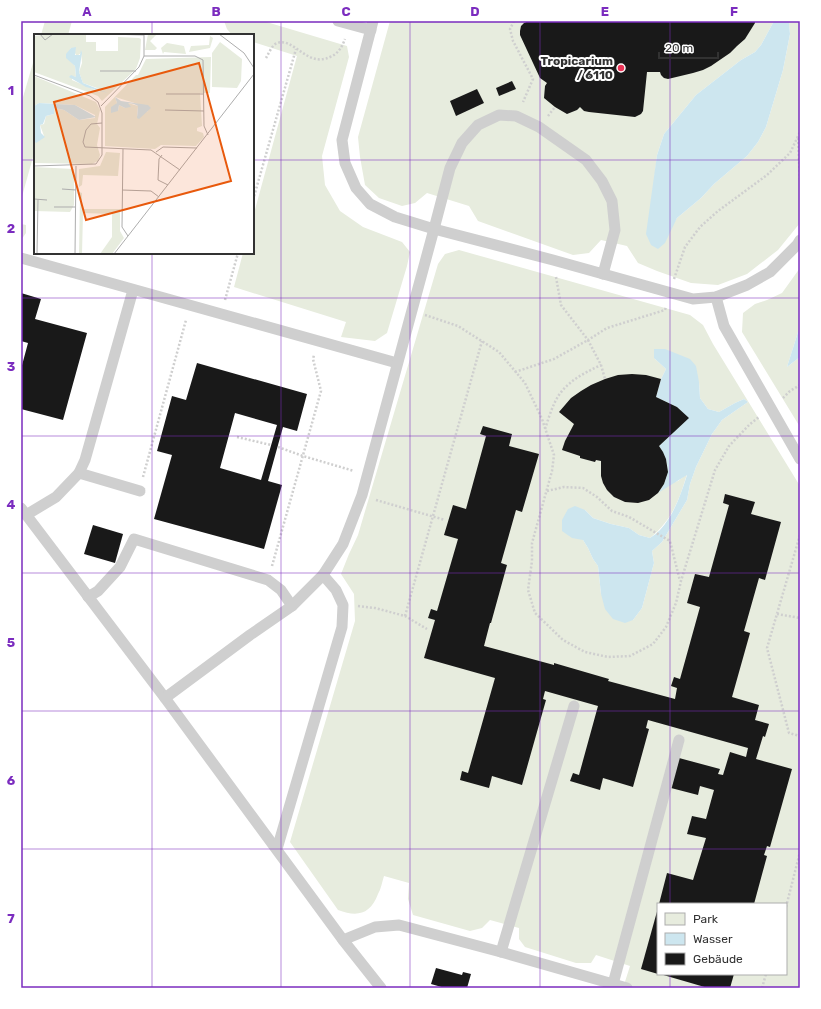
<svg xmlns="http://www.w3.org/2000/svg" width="821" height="1009" viewBox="0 0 821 1009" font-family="Rubik,sans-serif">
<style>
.green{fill:#e7ecde;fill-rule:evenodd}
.water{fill:#cde6ef}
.building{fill:#191919;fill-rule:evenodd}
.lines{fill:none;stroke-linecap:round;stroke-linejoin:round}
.path{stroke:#cfcfcf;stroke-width:2.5;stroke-dasharray:2 2;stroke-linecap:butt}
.lane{stroke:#cfcfcf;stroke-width:11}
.grid{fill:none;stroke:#7b2cbf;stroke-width:1;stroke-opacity:0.55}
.poi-dot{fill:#ea3457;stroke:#fff;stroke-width:1.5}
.labels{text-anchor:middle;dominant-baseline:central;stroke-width:4;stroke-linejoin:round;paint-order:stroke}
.poi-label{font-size:12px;font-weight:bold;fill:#323232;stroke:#fff;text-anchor:end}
.inset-road{fill:none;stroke:#adadad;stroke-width:1}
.view{fill:#e8590c;fill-opacity:0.15;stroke:#e8590c;stroke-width:2}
.inset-edge{fill:none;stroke:#323232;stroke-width:2}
.neatline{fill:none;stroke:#7b2cbf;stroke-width:1.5}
.grid-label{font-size:13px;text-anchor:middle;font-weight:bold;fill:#7b2cbf}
</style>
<rect width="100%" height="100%" fill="#fff"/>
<!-- green -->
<g class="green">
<polygon points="45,21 72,21 68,35 41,35"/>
<polygon points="224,21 263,21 347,46 349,57 322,156 325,185 340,211 363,227 402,242 410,252 407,266 387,333 375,341 341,337 346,322 234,287 243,253 253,253 253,217 297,56 253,42 253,35 232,35 227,29"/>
<polygon points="390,21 774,21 761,45 755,52 741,60 696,95 664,134 657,155 654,182 670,229 677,218 701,198 714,184 747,156 758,142 766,127 783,70 790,34 789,24 790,21 800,21 800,223 778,250 747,274 718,285 691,283 657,271 638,263 627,246 601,240 589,253 573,255 478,221 469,206 427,193 415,203 402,206 379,198 365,185 360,157 358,137"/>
<polygon points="35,56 35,150 21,200 21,104"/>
<polygon points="21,224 26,225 26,233 21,240"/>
<path d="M459,250l231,65 13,10 10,19 87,142v502h-177l7,-22 -34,-11 -5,8h-15l-51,-16 -6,-8v-11l-29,-8 -8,8 -12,3 -57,-16 -5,-16 1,-16 -25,-7c-2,6 -3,13 -6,18 -8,21 -21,23 -40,16l-48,-68 65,-221 -1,-27 -13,-20 8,-20 9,-19 80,-271 7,-10zM654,358l45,24 1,16 8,11 11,3 16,-9 9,-4 4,3 -26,18 -10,14 -16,33 -6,17 -3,16 -25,42 -10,9 2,12 -12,45 -9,12 -32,-26 -3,-28 -5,-7 -5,-11 -5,-8 2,-30 8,8 18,6 18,4 10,7 11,3c22,-18 29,-37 37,-64l-9,7 -14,3c4,-11 4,-20 -1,-32l26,-34 -12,-11 -21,-10 5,-18 5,-10zM658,904h128v70h-128z"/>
<polygon points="800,268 800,328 798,332 787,367 800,357 800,427 742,332 743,313 755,304 767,300 782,293"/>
</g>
<!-- water -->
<g class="water">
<polygon points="774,21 790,21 789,24 790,34 783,70 766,127 758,142 747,156 714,184 701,198 677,218 665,243 658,249 651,245 646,234 657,155 664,134 696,95 741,60 755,52 761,45"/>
<polygon points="800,328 800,357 787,367 798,332"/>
<path d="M654,349h11l25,10 6,7 3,16 1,16 8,11 11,3 16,-9 9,-4 4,3 -26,18 -10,14 -16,33 -6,17 -3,16 -25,42 -10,9 2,12 -12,45 -9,12 -8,3 -12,-4 -8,-10 -4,-15 -3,-28 -5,-7 -5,-11 -5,-8 -11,-2 -10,-7v-11l6,-11 7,-3 10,4 8,8 18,6 18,4 10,7 11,3c3,-2 7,-5 10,-8 14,-15 21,-36 27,-55l-29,18c12,-16 13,-30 1,-47l29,-28 -11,-11 -21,-10 5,-18 5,-10 -12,-11z"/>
</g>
<!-- building -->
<g class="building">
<polygon points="529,21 755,21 755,23 745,39 737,46 730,53 711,66 703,70 693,73 668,79 664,78 661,75 660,72 647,72 643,111 641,114 635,117 589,112 584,111 580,107 577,110 567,114 555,107 544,98 545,86 547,83 540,78 520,35 520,31 521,26 524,23"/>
<polygon points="512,81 516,89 499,96 496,88"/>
<polygon points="477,89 484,103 456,116 450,101"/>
<polygon points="21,293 41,299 35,319 87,333 63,420 21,409 21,369 28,343 21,341"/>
<path d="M197,363l110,31 -10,37 -14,-4 -15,54 14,4 -18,64 -110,-30 18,-64 -15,-4 15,-55 14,4zM235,413l42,12 -16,55 -41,-12z"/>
<polygon points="632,374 646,375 661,379 656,397 677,407 689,418 659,446 663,452 666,459 668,472 664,484 658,493 649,500 638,503 625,502 614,497 607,490 603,483 601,476 601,461 596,460 595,462 580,458 580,456 562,450 565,441 574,424 559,412 571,398 581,391 591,385 605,379 618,375"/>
<polygon points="483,426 512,434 509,446 539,454 522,512 516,510 501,563 507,565 491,623 490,623 484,646 554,665 554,663 609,679 608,681 675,699 677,688 671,686 674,677 680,679 700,607 687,603 695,574 709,577 729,505 723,503 725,494 755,502 751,514 781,522 765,580 759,578 744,631 750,633 732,697 759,705 755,720 769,724 765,737 763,736 756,759 792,769 770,847 767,846 764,855 767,856 754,904 659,904 667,873 693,880 706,838 687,834 692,816 706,819 714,790 700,786 698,795 671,788 679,758 720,769 718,774 723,775 730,752 746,757 748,748 648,720 646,728 649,729 633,787 603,778 600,790 570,781 573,773 579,775 598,706 545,691 543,699 546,700 522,785 492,776 489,788 460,780 462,771 468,773 495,678 424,658 435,620 428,618 431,609 437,611 458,539 444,535 453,505 466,509 486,436 480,434"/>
<polygon points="93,525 123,534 115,563 84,554"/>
<polygon points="658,908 658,974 641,969"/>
<polygon points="436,968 462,975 463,972 471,974 467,988 445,988 431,984"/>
<polygon points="660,974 734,974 730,988 708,988"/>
</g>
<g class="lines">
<!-- path -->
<g class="path">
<polyline points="514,21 510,29 513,41 533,79 523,102"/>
<path d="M266,58c3,-5 6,-13 11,-15 17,-6 30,25 53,14 8,-3 12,-10 15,-18"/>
<polyline points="548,116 555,107"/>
<polyline points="798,138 800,182"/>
<polyline points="253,200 296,49"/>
<polyline points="556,277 561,305 588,340 607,328 665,310 666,307"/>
<polyline points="674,279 685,247 700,227 718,211 767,175 790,153 800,132"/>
<polyline points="225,300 238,253"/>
<polyline points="425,315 458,326 499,352 525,383 542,419 554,455 552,471 532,543 532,561 528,590 535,613 563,640 585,652 608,657 630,656 653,644 666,627 676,603 681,581 715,470 729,446 750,424 759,417"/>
<polyline points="515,372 554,359 588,340 601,365 605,379"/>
<polyline points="783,398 790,391 800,385"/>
<path d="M545,429c3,-9 6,-19 10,-27 9,-19 27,-28 46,-37"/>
<polyline points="237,437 271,445"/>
<polyline points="278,447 303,456 354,471"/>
<polyline points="143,477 186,320"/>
<polyline points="547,491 564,487 583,488 597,497 612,511 629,517 670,541 680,581"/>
<polyline points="376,500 445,520"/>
<polyline points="800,535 767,648 789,733 800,736"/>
<polyline points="272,566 321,391 313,359 314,355"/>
<polyline points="358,606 375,608 405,616 427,629"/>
<polyline points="777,614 800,618"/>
<polyline points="405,616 482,341"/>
<polyline points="786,907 800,852"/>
<polyline points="762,988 766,974"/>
</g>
<!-- lane -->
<g class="lane">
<polyline points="338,21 371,30"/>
<polyline points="373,21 342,140 345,163 356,188 370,204 395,217 434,229 553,260 693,299 716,297 747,285 770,272 797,245 800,240"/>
<polyline points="21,258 397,363"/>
<polyline points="716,297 724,326 800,459"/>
<polyline points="79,473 140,491"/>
<polyline points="21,508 165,698 343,940 381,988"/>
<polyline points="26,515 56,497 79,473 85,460 133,290"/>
<polyline points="88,597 98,591 120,567 134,539 268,580 281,590 292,606"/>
<polyline points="165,698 250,635 292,606 323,575 343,544 362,495 434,229 450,168 462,143 478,125 499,115 516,116 539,127 586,160 602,181 612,201 615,230 603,274"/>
<polyline points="277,849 342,627 343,605 336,590 323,575"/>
<polyline points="343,940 375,927 399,925 501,952 627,988"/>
<polyline points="501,952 574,706"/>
<polyline points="613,984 679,740"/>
</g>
</g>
<!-- grid -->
<path class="grid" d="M152,21v14M281,21v967M410,21v967M540,21v967M670,21v883M21,160h14M253,160h547M152,253v735M21,298h779M21,436h779M21,573h779M21,711h779M21,849h779M670,974v14"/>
<!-- markers -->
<circle class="poi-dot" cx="621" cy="68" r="4"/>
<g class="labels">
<!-- poi labels -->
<g class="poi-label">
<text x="613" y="61">Tropicarium<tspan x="613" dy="14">/ 6110</tspan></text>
</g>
</g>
<!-- overview -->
<g transform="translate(34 34)">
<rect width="220" height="220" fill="#fff"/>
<path d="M16,0h36v8h10v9h22v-14l21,1 2,1 -1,19 -4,11 -34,32 -4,-5 -64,-24v-36zM37,14l6,8 4,-3v-3l1,13 -3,9 4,11 14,5 3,4 -28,-12v-4l4,1 -1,-11 -9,-10zM114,0h9l-7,7 7,7 -2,2h-10zM176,2l3,2 -3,10 -21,4 2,-6 18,-1zM186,8l22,17 -1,22 -4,7 -25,-1v-34zM133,9l17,3 2,8 -22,-2 -1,2 -2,-6zM177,23l-1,36h-10l2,33 -5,2v3l6,2 1,4 -8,9 -35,-1 -6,4 -50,-3v-39l31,-32h2l8,-16zM81,63l23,7 10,7 -11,5 1,-10 -10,-3 -3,5 -6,-3 -1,6 -5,-1 4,-7zM0,42l62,26 4,8 -3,14 3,4 -3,17 3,10 -2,6 -6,3 -58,-1v-22l2,1 8,-6 -4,-11 4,-1 2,-8 8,-2v-6l10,2 15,10 16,-2v-3l-20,-10 -36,-2 -5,3zM72,118l14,1 -2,23 -35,-1 -1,10 -3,2v-18l21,-3zM0,133l40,2v36l-4,7 -36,-1zM45,158l3,1v16h38v22l4,7 -12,16h-12l12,-17v-23l-29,-1 -1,41h-3l1,-59 -3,-2z" fill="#e7ecde" fill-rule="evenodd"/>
<path d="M42,13l-1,8h5l1,-5 1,3 -3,19 4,11 25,10 -22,-6 -17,-10 2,-2 5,2 -1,-11 -9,-8v-4l5,-6zM81,63l6,4 27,4 3,3 -12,11 -2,-1 1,-12 -4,-2 -6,-1 3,4 -6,1 -6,-3 -1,6 -7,2v-6l6,-4zM5,69l36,2 21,12 -17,3 -15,-10 -10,-2v6l-8,2 -3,8 -3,1 1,8 4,4 -9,6 -2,-2v-35z" fill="#cde6ef"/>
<path class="inset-road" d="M6,0l5,6 8,-6M73,0l37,1M163,0h18M185,0l25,19 10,15M110,22h51l8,4 1,66 4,9M66,37h36M0,41l56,21 8,6 4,11v42l-6,9 -62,2M132,60h38M67,72l38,-39 5,-11v-22M131,76l39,1M68,89l-11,1 -5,6 -3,12 2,5 66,3 29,20M89,115l-1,78 6,9M122,118l7,-5 34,1M128,121l-3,4 -1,21 10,5M28,155l14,1M88,156l29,1 8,6M0,165l13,1M20,173h21M3,220l1,-55M41,220l1,-88M80,220l140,-180"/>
<path class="view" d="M165,29l32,118 -145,39 -32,-118z"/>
<rect width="220" height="220" class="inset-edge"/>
</g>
<!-- border -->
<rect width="821" height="1009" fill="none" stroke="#ffffff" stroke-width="44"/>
<!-- legend -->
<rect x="657" y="903" width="130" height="72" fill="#ffffff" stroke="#adadad"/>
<rect x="665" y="913" width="20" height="12" fill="#e7ecde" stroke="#adadad"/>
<text x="693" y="923" font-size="12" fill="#323232">Park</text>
<rect x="665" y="933" width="20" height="12" fill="#cde6ef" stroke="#adadad"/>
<text x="693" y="943" font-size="12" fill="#323232">Wasser</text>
<rect x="665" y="953" width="20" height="12" fill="#191919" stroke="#adadad"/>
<text x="693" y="963" font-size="12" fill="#323232">Gebäude</text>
<!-- scale -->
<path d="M659 52v6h59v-6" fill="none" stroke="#323232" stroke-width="2"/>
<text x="665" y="52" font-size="12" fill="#323232" stroke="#ffffff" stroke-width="3" paint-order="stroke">20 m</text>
<rect x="22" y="22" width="777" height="965" class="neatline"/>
<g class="grid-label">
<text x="87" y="16">A</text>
<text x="216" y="16">B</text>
<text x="346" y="16">C</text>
<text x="475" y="16">D</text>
<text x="605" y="16">E</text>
<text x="734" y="16">F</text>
<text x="11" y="95">1</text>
<text x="11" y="233">2</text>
<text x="11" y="371">3</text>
<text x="11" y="509">4</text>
<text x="11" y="647">5</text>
<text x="11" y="785">6</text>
<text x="11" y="923">7</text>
</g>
</svg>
